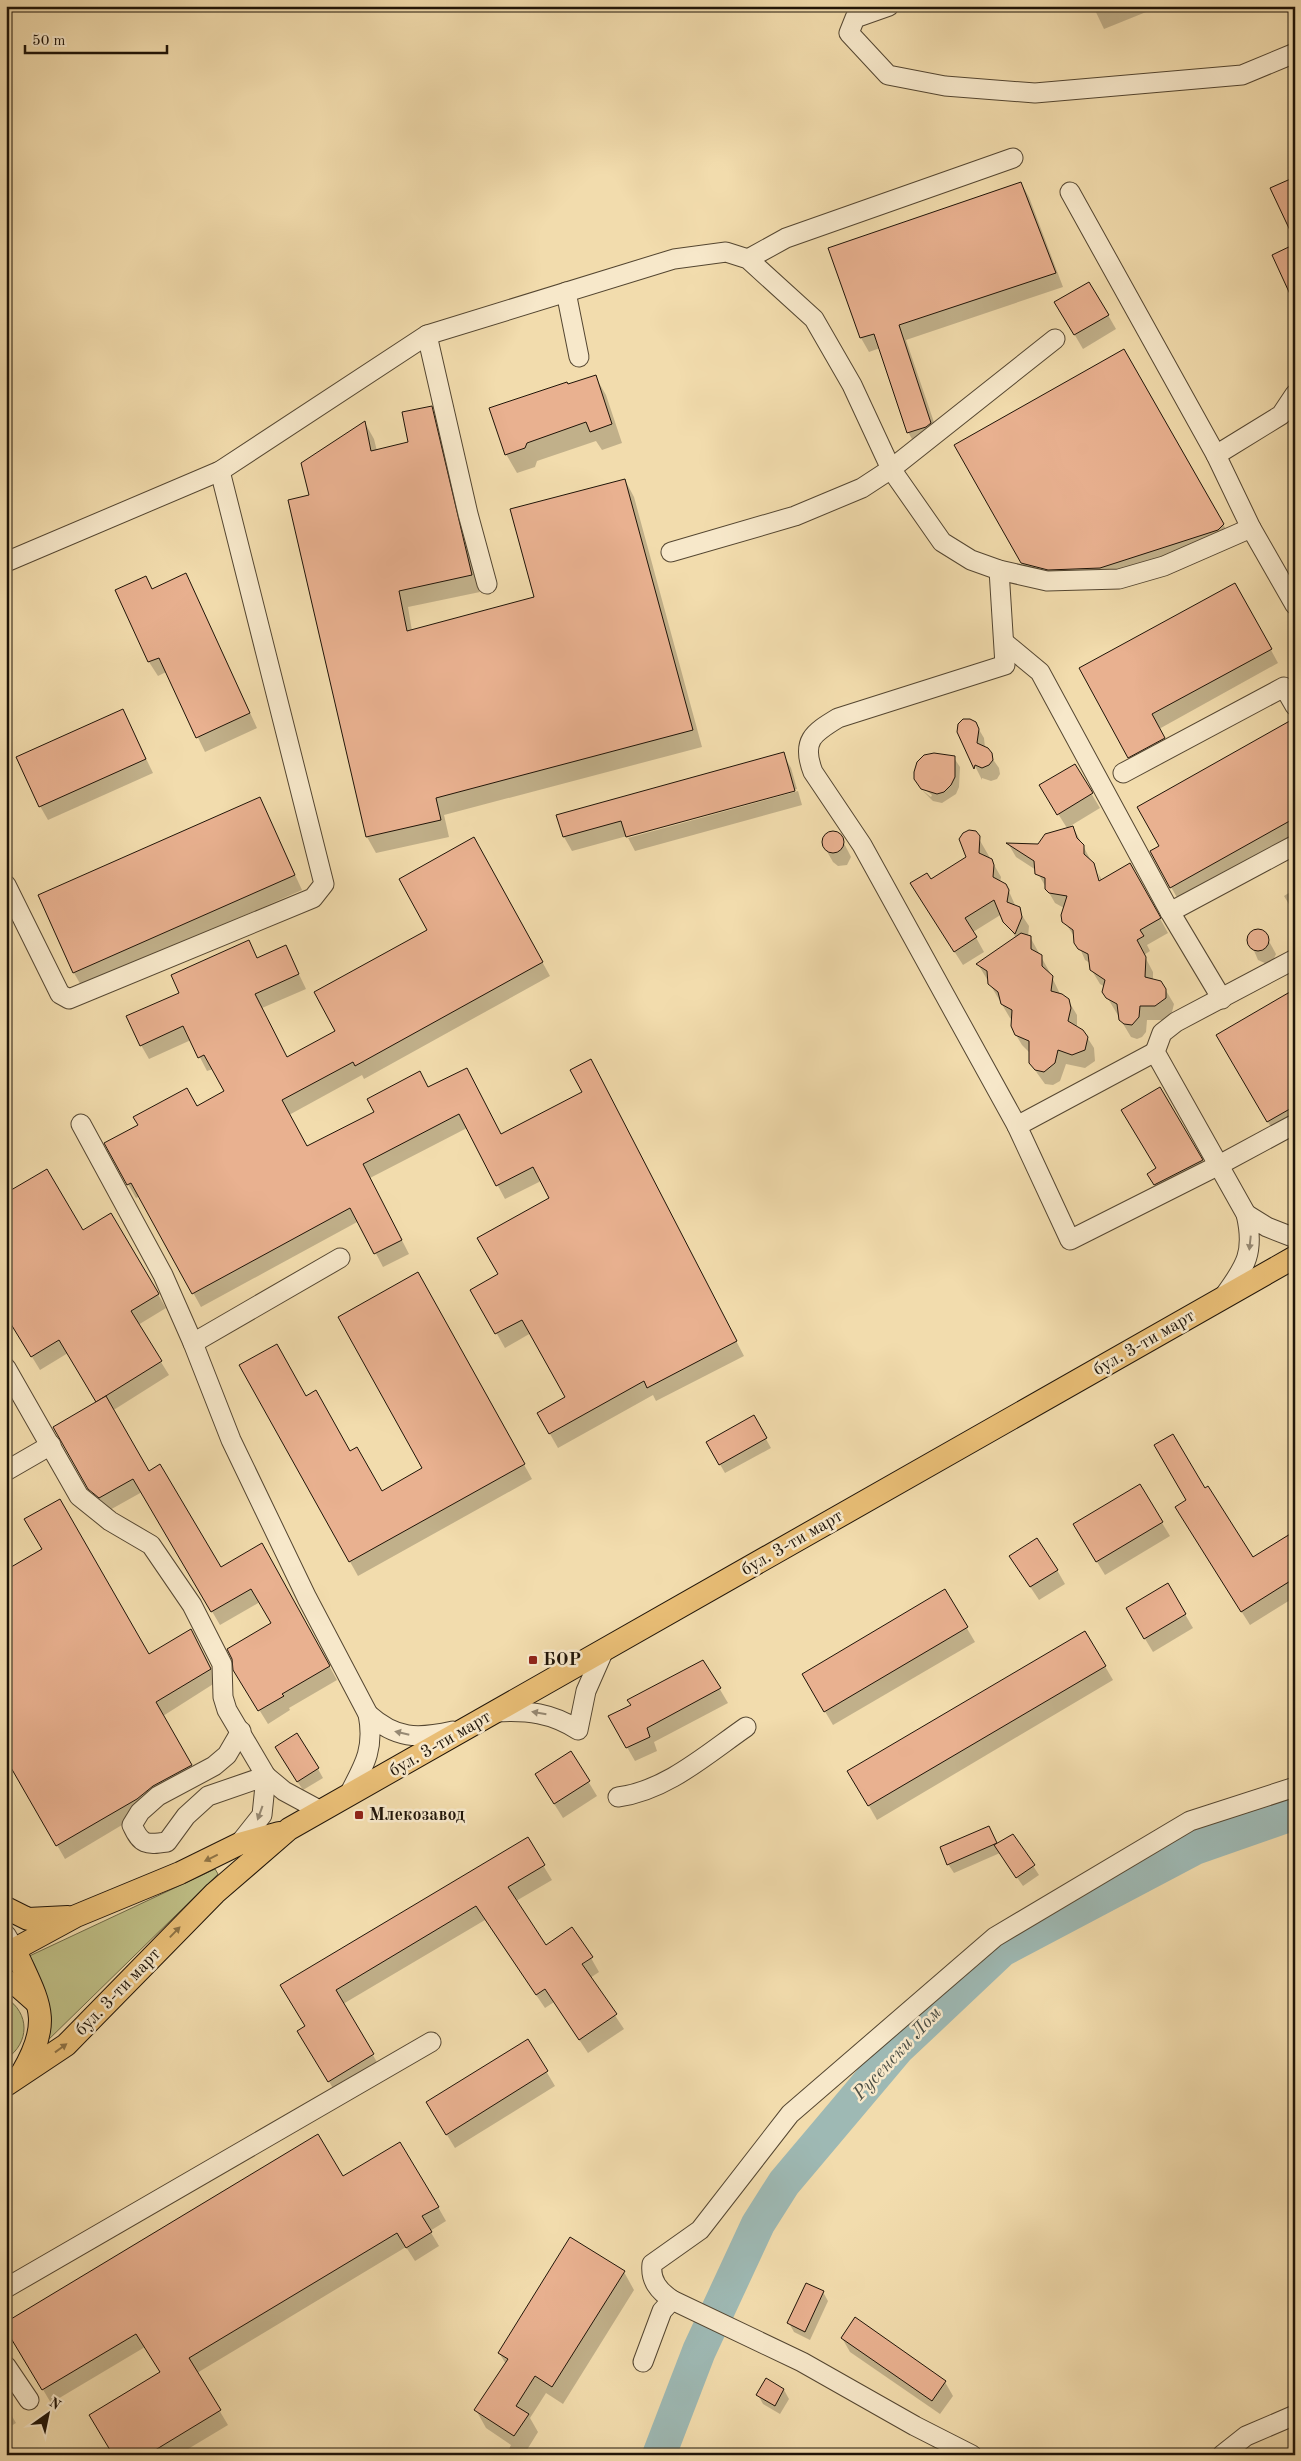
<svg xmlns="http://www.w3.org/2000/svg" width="1301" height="2461" viewBox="0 0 1301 2461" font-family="'Old Standard TT',serif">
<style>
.green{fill:#bfbf86;stroke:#6f6a47}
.shadow{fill:#0003}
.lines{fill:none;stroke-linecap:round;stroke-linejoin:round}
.river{stroke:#9eb9b4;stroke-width:34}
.building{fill:#e9b190;stroke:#1f1408}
.minor-casing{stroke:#544631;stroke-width:21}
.major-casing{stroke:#1f1408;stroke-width:24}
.minor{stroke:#f7e8ca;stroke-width:19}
.major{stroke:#e9be76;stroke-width:22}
.oneway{fill:#968973}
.oneway2{fill:#8e7244}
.poi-dot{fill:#8f2418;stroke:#f7e8ca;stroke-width:2}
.labels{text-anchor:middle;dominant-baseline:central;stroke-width:5;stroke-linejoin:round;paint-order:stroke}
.street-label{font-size:18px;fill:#1f1408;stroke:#f7e8ca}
.poi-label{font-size:18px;font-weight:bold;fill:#1f1408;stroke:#f7e8ca;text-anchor:start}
.water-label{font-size:19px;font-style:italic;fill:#4b4e44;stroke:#f7e8ca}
</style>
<rect width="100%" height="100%" fill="#f2dcad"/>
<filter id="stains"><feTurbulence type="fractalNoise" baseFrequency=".004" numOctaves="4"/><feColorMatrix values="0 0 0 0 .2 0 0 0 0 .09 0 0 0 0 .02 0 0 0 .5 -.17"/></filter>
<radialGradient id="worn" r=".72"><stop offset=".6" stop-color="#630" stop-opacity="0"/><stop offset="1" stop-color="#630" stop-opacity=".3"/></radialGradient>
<!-- green -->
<g class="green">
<polygon points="215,1869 218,1874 43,2045 23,1959"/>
<path d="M6,1998c24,15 24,45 0,61z"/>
</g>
<!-- shadow -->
<g class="shadow">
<polygon points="1093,6 1161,6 1104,29"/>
<polygon points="1021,183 1029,197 1063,287 906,340 939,437 916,446 908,432 880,348 869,352 861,338 830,249"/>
<polygon points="1056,303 1108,315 1116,329 1083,349"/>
<polygon points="1123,350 1231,538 1109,582 1030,577 955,445"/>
<polygon points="595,376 606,395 622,443 602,450 596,441 537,461 535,467 517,473 506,454 568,386"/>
<polygon points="431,407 441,424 480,592 408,607 412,631 535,598 625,480 634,497 702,747 444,815 449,837 376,853 367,837 310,496 365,423 374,439 377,451 410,443"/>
<polygon points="145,577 152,590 193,589 257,728 205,752 166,672 158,676 149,662 116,590"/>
<polygon points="1243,598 1278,663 1159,729 1172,752 1137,771 1080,669"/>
<polygon points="123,711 153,773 48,820 40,806"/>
<polygon points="975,723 984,738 985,748 999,768 1000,774 997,779 991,781 982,778 982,780 958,732"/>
<polygon points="1295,727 1295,836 1179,901 1171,887 1161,847"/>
<polygon points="783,754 791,768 797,789 628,835 628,838 798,791 802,805 635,851 627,836 572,851 564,837 558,816"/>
<polygon points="954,758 960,767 959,787 956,794 942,803 933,801 922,790 931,797 932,795 920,786"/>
<polygon points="1074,765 1100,808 1067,828 1055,809"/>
<polygon points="260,799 302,890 82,987 74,973"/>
<polygon points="1073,827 1097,872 1094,869 1099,887 1102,886 1098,873 1102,880 1138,878 1168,933 1147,945 1150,951 1144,955 1153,972 1153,980 1165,989 1174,1004 1171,1016 1163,1020 1147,1020 1146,1032 1142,1037 1137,1039 1131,1037 1104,992 1105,987 1100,984 1091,969 1090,963 1085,960 1076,939 1064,921 1064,908 1055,903 1036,870 1016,857 1009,845 1039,845"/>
<polygon points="975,832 1001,877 1000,882 1007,887 1015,905 1029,926 1028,937 1030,937 1049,971 1060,994 1068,1000 1077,1015 1077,1029 1085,1034 1094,1048 1095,1061 1085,1068 1066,1064 1060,1081 1053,1085 1045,1084 1037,1073 1029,1058 1029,1052 1022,1045 1013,1030 1013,1020 1010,1018 978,964 1016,938 1002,914 973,932 984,952 963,965 920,898 930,881 968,857"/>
<polygon points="832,833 840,836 848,851 851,857 847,865 838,866 833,862 825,848 823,841 826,836"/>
<polygon points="474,839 550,976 364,1079 362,1075 289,1115 307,1148 429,1089 501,1135 584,1093 598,1075 744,1356 656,1401 653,1395 558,1448 538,1413 567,1397 531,1333 505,1348 472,1290 500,1275 550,1198 541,1181 505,1199 467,1128 370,1178 409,1254 383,1267 359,1221 201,1307 140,1196 136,1198 128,1184 197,1107 225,1091 213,1069 207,1071 191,1040 149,1059 141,1045 180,993 248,942 258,959 286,947 306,989 262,1008 287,1059 337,1031 429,930"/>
<polygon points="1295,889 1295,914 1284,896"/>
<polygon points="1260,931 1265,934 1276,954 1272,963 1267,964 1258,960 1249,939 1251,933"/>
<polygon points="1295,991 1295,1125 1276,1136 1218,1035"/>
<polygon points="1159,1089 1210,1175 1163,1198 1149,1174 1158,1169"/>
<polygon points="111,1215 166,1308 138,1325 169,1375 112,1411 148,1472 220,1569 270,1559 337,1680 289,1708 290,1710 268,1724 243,1684 273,1624 260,1602 220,1625 142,1492 108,1511 98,1503 54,1427 98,1402 68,1353 40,1370 6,1314 83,1232"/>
<polygon points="418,1274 532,1479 358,1576 241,1366 306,1397 381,1492 424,1469"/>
<polygon points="753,1416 771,1448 725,1473 707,1442"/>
<polygon points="1139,1485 1170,1536 1105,1575 1074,1524"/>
<polygon points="1205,1489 1252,1559 1295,1536 1295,1597 1250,1625 1184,1521"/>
<polygon points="1019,1570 1057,1570 1065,1584 1039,1600"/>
<polygon points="1168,1585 1193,1628 1153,1652 1127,1609"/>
<polygon points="945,1591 975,1642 833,1725 803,1674"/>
<polygon points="191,1630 218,1681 163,1716 199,1779 65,1859 6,1756 149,1656"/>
<polygon points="1085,1632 1113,1680 877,1820 849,1771"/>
<polygon points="703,1661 728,1703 654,1742 657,1751 635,1761 609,1716 632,1706"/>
<polygon points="571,1753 597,1796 563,1818 536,1775"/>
<polygon points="281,1757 318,1769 323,1778 303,1790"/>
<polygon points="989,1827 997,1845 1013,1835 1039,1875 1023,1886 1000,1853 954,1873 948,1864"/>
<polygon points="527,1839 552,1880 516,1901 546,1947 591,1958 599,1972 590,1978 624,2029 588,2053 554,2002 545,2008 485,1920 343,2004 381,2069 337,2095 299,2031 307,2027 290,1999"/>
<polygon points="528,2041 555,2086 455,2148 436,2117"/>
<polygon points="343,2178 438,2207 446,2221 430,2231 439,2246 415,2261 406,2247 197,2373 228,2425 178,2455 114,2455 161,2373 145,2347 51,2403 6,2328"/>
<polygon points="624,2272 634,2290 563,2404 546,2393 530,2418 538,2432 525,2453 527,2455 506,2455 511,2445 486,2428 476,2410 506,2364 499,2353"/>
<polygon points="823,2292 828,2301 810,2340 794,2332 789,2323"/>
<polygon points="842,2338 945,2382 953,2396 940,2414 850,2352"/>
<polygon points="766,2380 784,2390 789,2399 780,2414 763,2404 758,2395"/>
<polygon points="6,2406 16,2423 6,2429"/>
</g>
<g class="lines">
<!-- river -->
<polyline class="river" points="659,2455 699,2351 758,2224 784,2183 897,2049 1002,1950 1195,1848 1295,1813"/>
</g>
<!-- building -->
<g class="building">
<polygon points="1295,177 1295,241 1270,188"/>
<polygon points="1021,182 1056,273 899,325 931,423 926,427 907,433 874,334 860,338 828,248"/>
<polygon points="1295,244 1295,305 1272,255"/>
<polygon points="1089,282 1109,315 1074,335 1054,302"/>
<polygon points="1124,349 1224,524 1218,530 1100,568 1048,570 1021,563 954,445"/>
<polygon points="596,375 612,424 590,432 586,422 527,443 525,448 505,455 489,408 567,382 568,384"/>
<polygon points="432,406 472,575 399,591 407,631 534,597 510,509 625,479 693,730 436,798 441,820 366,837 288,500 309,495 301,463 365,421 371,451 408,442 402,412"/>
<polygon points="186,573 250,713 196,738 159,658 148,662 115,590 146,576 152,589"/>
<polygon points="1235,583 1272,649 1152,714 1165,738 1128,758 1079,668"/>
<polygon points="123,709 146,759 39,807 16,757"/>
<polygon points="1295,718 1295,818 1170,888 1150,851 1159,846 1137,807"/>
<polygon points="963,719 970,719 976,722 979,729 977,743 988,748 992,753 993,760 989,765 982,768 975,765 974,769 957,732 958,724"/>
<polygon points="784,752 795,791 626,837 621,821 563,837 556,815"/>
<polygon points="934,753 955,756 955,777 951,785 944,792 937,794 921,789 914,779 914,772 917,762 924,755"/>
<polygon points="1075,764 1093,793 1057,815 1039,785"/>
<polygon points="260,797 295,875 73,973 38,895"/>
<polygon points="1073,826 1077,838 1084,845 1084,854 1094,863 1099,881 1130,863 1161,918 1140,930 1144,936 1137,940 1146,957 1145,977 1161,981 1166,989 1166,998 1155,1006 1140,1006 1139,1017 1132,1025 1124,1024 1119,1020 1117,1004 1106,998 1102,992 1105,980 1090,970 1088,954 1078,949 1074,943 1073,930 1062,922 1061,915 1067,896 1049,893 1045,889 1045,878 1035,874 1034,861 1006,843 1038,844 1045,834"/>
<polygon points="969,830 976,831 980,836 979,853 992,859 994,865 993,877 1006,884 1009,890 1007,902 1020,907 1022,917 1015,934 1003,922 994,900 965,918 977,937 954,952 910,883 927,873 931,879 966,857 959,839 963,833"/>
<circle cx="833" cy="842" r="11"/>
<polygon points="474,837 543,962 355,1066 353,1062 282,1100 307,1146 374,1112 367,1099 420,1071 428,1087 467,1068 501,1134 582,1092 570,1070 591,1059 737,1341 647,1388 644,1381 549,1434 537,1413 565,1397 522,1320 495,1334 470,1290 498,1274 477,1238 549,1198 533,1167 496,1186 459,1114 363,1164 402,1240 374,1254 350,1208 192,1294 131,1183 127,1185 104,1143 138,1125 133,1117 187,1088 197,1106 224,1091 204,1055 198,1058 183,1026 140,1046 126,1016 179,993 171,975 249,940 257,958 286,945 299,974 255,994 287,1057 335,1031 314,992 427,930 399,879"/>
<circle cx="1258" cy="940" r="11"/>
<polygon points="1021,933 1031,936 1031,949 1042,955 1042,966 1053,976 1051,991 1062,994 1069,999 1071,1008 1068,1021 1083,1030 1088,1037 1085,1050 1072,1055 1058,1050 1055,1063 1044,1072 1035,1070 1029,1063 1029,1041 1015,1035 1011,1026 1012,1010 1001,1004 998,992 988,984 987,971 976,964"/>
<polygon points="1295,989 1295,1106 1267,1122 1216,1035"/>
<polygon points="1160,1087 1203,1160 1154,1185 1147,1174 1156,1168 1121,1110"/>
<polygon points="47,1169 83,1230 111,1213 159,1294 131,1311 162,1361 96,1402 59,1340 31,1357 6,1316 6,1193"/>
<polygon points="418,1272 525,1464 349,1562 239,1365 277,1344 306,1396 316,1390 350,1451 357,1447 382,1491 422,1468 338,1317"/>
<polygon points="106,1396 149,1471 160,1464 221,1567 262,1543 330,1666 282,1694 284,1696 258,1711 233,1670 232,1659 227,1649 271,1623 251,1589 211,1612 133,1479 99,1498 88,1489 53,1427"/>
<polygon points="754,1415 767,1438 719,1465 706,1442"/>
<polygon points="1173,1434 1205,1488 1208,1486 1253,1557 1295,1531 1295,1578 1241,1612 1175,1507 1186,1500 1154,1445"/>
<polygon points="1140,1484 1163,1522 1096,1562 1073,1524"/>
<polygon points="60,1499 149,1654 191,1629 211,1669 156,1702 192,1765 153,1786 137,1799 56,1846 6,1759 6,1570 42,1549 24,1519"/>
<polygon points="1037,1538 1058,1570 1030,1587 1009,1556"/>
<polygon points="1168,1583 1186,1614 1144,1639 1126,1608"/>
<polygon points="945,1589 968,1627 824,1712 802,1674"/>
<polygon points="1085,1631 1106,1666 868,1806 847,1771"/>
<polygon points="703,1660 721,1688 647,1728 650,1737 626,1748 608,1716 631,1705 627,1700"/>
<polygon points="297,1733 319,1768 297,1782 275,1747"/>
<polygon points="571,1751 590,1781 554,1804 535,1774"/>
<polygon points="989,1826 997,1843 947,1865 940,1847"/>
<polygon points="1013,1834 1035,1865 1016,1878 994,1845"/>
<polygon points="528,1837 545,1865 508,1887 546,1945 572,1927 593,1957 582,1964 617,2014 579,2040 545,1989 536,1995 476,1906 336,1990 374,2054 328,2082 297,2031 305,2026 280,1985"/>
<polygon points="528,2039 548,2071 446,2135 426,2102"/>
<polygon points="318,2134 343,2176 400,2142 439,2207 422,2216 432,2232 406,2248 397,2233 189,2358 221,2410 147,2455 113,2455 89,2415 160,2372 136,2334 42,2390 6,2330 6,2322"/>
<polygon points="570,2237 625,2271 552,2387 535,2376 516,2406 529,2414 514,2436 474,2410 508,2359 498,2353"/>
<polygon points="806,2283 824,2291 805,2332 787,2323"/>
<polygon points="855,2317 946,2381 932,2401 841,2338"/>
<polygon points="766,2378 784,2389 775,2406 756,2395"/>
</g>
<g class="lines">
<!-- minor casing -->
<g class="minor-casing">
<g id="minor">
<polyline points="889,6 855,18 849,33 888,75 945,86 1035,93 1242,75 1295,53"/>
<polyline points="1070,192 1216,455 1251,528 1295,605"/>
<polyline points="748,259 786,238 1013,158"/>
<polyline points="566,292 579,357"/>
<polyline points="427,335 468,514 487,584"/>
<polyline points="1216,455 1281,415 1295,394"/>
<polyline points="671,552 795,516 862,488 891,469 1055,339"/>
<polyline points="6,562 220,471 427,335 674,259 726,252 748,259 814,319 852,385 891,469 942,542 971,560 999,570 1047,581 1119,579 1164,566 1251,528"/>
<path d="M999,570l6,95 -167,53c-25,15 -37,23 -25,54l49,73 155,281"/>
<polyline points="1005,643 1040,672 1170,912 1222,999"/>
<polyline points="1123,773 1284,687 1295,706"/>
<polyline points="6,885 60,994 69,999 313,898 324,884 220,471"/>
<polyline points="1170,912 1295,845"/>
<polyline points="1155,1052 1017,1126 1070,1240 1219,1165 1295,1124"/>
<polyline points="81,1124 163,1275 193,1343 231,1440 307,1598 368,1714"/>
<polyline points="1246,1214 1155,1052 1162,1033 1176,1022 1295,959"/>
<path d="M1224,1296c22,-30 31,-44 22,-82l21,13 28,11"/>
<polyline points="193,1343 340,1258"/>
<polyline points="6,1368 79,1496 110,1521 151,1545 192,1605 222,1664 223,1697 227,1710 266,1776 284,1791 321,1811"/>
<polyline points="6,1471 51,1445"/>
<path d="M496,1712c31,-2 56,1 82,18l8,-39 18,-41"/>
<path d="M241,1731l-14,24 -13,11 -56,30 -18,16 -8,13c9,20 14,20 35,17l19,-26 22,-20 58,-20"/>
<path d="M348,1796c16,-30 27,-47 20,-82 28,25 49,25 85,17"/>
<path d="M618,1797c48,-6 89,-43 128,-70"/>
<polyline points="239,1844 262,1815 266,1776"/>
<polyline points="6,1935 15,1950"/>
<polyline points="6,2288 431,2042"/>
<polyline points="643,2362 662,2311 672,2300"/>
<polyline points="6,2366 29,2400"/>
<path d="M972,2455l-57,-29 -113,-64 -130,-62c-13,-9 -22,-19 -20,-36l48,-34 90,-116 205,-177 195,-116 105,-34"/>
<polyline points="1222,2455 1246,2436 1295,2415"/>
</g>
</g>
<!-- major casing -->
<g class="major-casing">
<g id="major">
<polyline points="6,1908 28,1919 68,1917"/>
<path d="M15,1950c23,52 39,69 7,123"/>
<polyline points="6,1954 76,1916 180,1873 239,1844 279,1833"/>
<polyline points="6,1981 19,1987 36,2002"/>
<polyline points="6,2085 66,2045 215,1893 289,1829 1295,1257"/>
</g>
</g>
<!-- minor -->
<use href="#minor" class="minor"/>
<!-- major -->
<use href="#major" class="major"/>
</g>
<!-- one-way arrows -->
<defs><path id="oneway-solid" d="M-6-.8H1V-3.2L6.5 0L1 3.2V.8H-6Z" transform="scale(1.25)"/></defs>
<g class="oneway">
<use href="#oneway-solid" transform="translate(1250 1243) rotate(96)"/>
<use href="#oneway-solid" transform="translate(539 1713) rotate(-170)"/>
<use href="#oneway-solid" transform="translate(402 1733) rotate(-167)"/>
<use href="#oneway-solid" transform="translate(260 1813) rotate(110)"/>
</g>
<g class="oneway2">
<use href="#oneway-solid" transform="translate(211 1858) rotate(154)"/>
<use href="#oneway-solid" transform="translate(175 1932) rotate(-46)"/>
<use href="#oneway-solid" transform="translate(61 2048) rotate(-36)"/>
</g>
<!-- markers -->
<g class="poi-dot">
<rect x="528" y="1655" width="10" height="10" rx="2.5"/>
<rect x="354" y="1810" width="10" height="10" rx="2.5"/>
</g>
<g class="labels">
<!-- street labels -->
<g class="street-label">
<text transform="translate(1144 1343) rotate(-30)">бул. 3-ти март</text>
<text transform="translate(792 1543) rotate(-30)">бул. 3-ти март</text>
<text transform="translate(440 1744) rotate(-30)">бул. 3-ти март</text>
<text transform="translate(118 1992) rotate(-46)">бул. 3-ти март</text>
</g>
<!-- poi labels -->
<g class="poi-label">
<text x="543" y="1660">БОР</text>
<text x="369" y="1815">Млекозавод</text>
</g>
<!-- water labels -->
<g class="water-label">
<text transform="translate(898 2054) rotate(-47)">Русенски Лом</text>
</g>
</g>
<!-- margin -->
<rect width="1301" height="2461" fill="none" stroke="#f2dcad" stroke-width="25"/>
<rect x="8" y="8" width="1286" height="2446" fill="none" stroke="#1f1408" stroke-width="2.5"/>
<rect x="12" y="12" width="1276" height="2436" fill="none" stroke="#1f1408"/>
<!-- north arrow -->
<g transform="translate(48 2414) rotate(33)" stroke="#f7e8ca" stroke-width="4" paint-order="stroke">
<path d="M0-4L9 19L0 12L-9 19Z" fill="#1f1408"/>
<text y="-8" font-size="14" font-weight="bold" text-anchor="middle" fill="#1f1408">N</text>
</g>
<!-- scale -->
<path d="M25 45v8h142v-8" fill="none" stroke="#1f1408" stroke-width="2.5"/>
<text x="32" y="45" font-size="15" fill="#1f1408" stroke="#f7e8ca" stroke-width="4" paint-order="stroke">50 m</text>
<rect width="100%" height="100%" filter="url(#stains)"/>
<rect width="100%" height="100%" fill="url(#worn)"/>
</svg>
